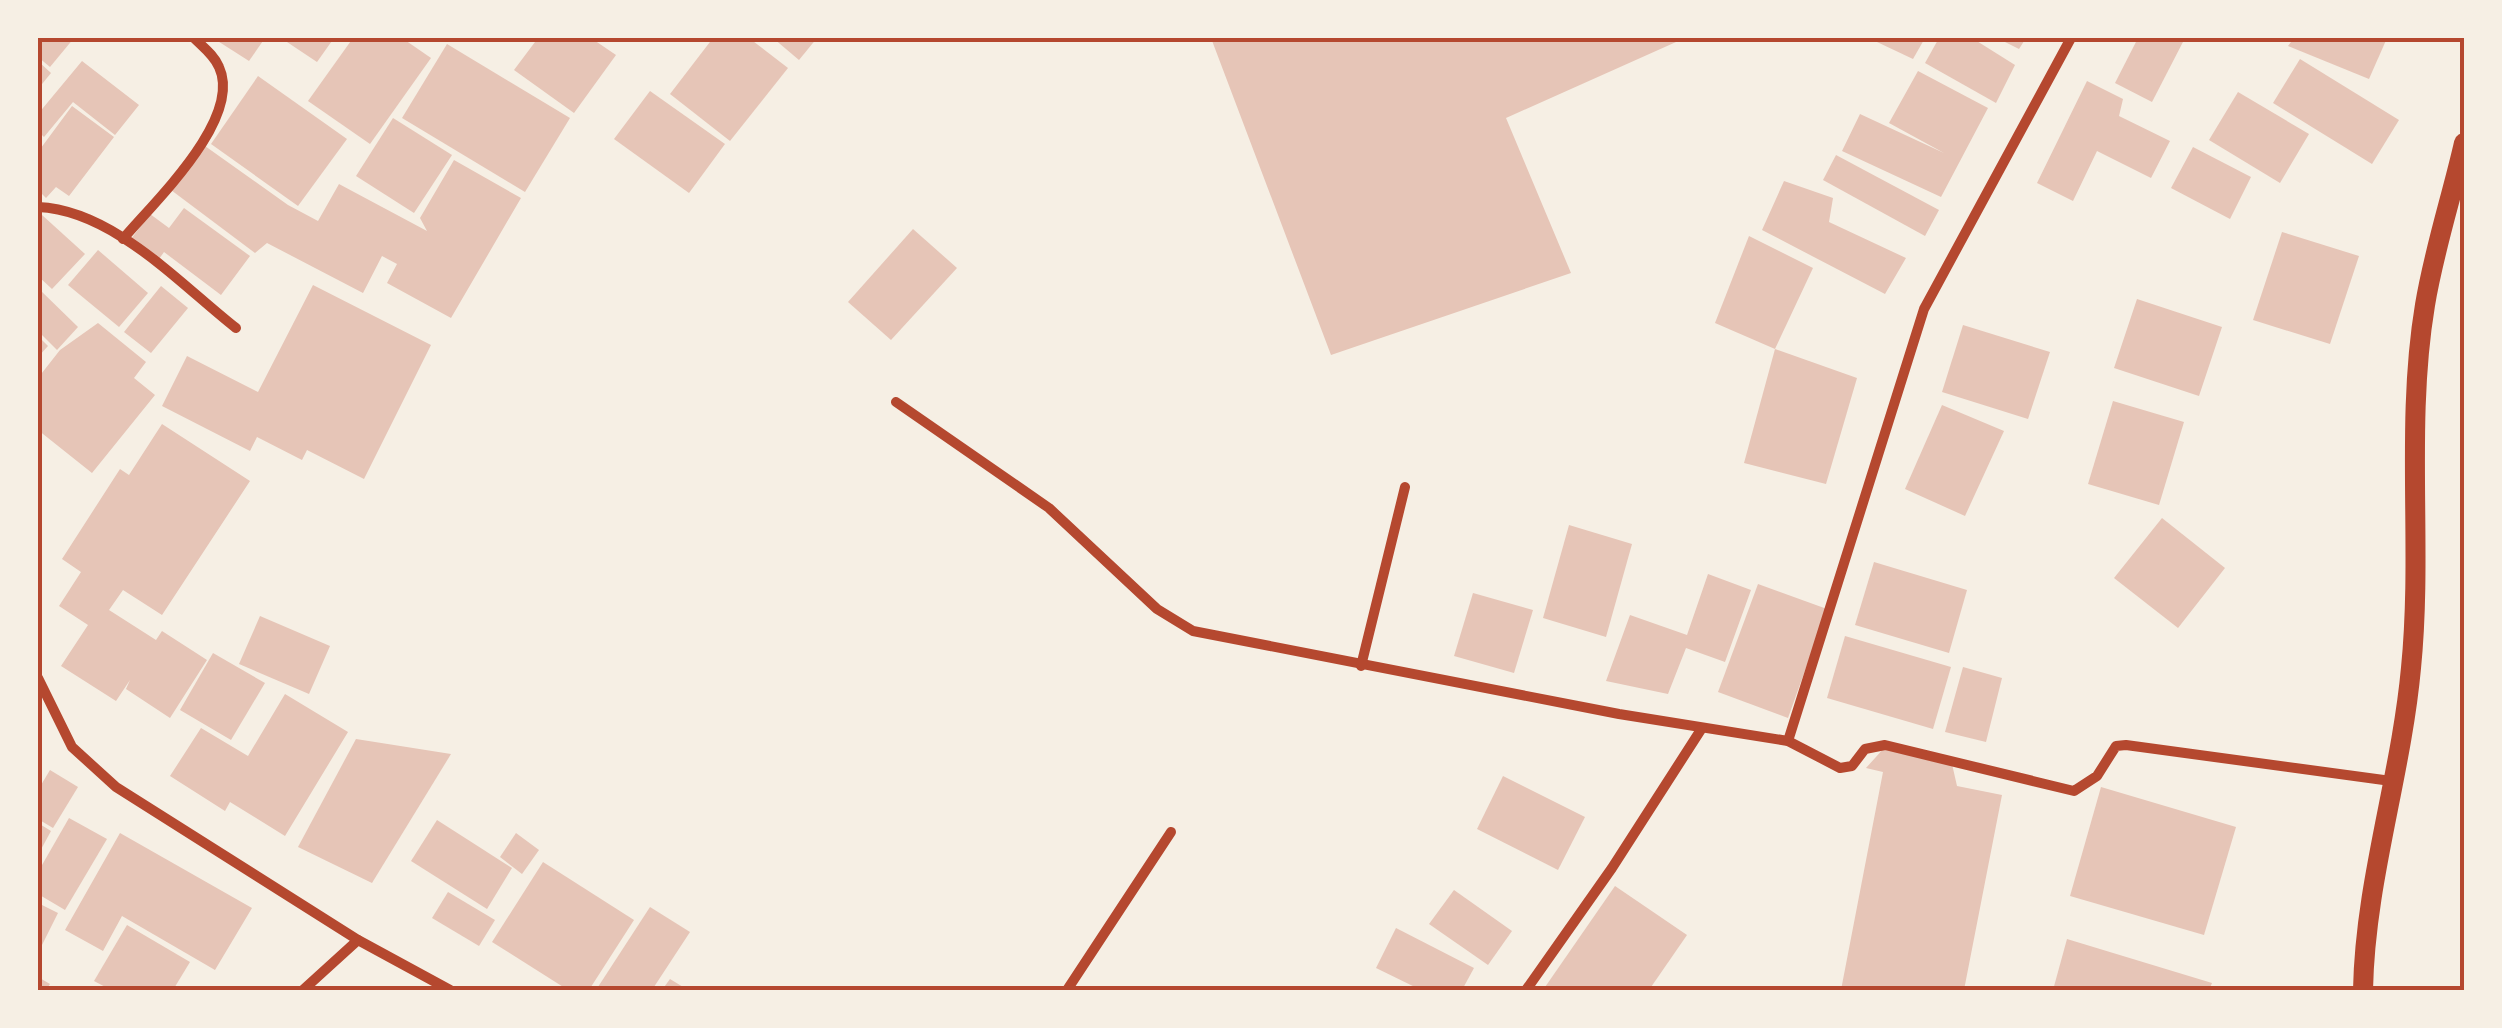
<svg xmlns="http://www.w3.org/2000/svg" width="2502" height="1028" viewBox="0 0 2502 1028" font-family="'Asap Condensed',sans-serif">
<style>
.building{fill:#e6c5b7}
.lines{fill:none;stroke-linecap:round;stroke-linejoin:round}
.minor{stroke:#b5482f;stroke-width:10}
.secondary{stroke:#b5482f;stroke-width:20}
.neatline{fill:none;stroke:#b5482f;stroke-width:4}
</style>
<rect width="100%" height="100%" fill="#f6efe4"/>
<!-- building -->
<g class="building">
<polygon points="38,38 74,38 50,67 38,57"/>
<polygon points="213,38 265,38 249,61"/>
<polygon points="281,38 334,38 317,62"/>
<polygon points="353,38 402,38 431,58 370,144 308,101"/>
<polygon points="538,38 591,38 616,55 574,113 514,70"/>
<polygon points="713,38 749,38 788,68 730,141 670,94"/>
<polygon points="773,38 817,38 799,60"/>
<polygon points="1211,38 1685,38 1506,118 1571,273 1331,355"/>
<polygon points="1880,38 1925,38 1913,59 1877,42"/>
<polygon points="1939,38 1972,38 2015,65 1996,103 1925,63"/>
<polygon points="1997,38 2026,38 2019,49"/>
<polygon points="2138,38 2185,38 2152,102 2115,83"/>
<polygon points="2294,38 2387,38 2369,79 2288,46"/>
<polygon points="447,44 570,118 525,192 402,118"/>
<polygon points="2300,59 2399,120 2372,164 2273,103"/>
<polygon points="38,61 51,73 38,89"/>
<polygon points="82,61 139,105 115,135 73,102 44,137 38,131 38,114"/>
<polygon points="1918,71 1988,108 1941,197 1842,151 1860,114 1944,153 1889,123"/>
<polygon points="258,76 347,139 298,206 211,144"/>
<polygon points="2087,81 2123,99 2119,116 2170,141 2151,178 2097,151 2073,201 2037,183"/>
<polygon points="650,91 725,144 689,193 614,139"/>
<polygon points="2238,92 2309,134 2280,183 2209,140"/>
<polygon points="72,106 114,137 69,196 56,187 46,198 38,190 38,152"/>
<polygon points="393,118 452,155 414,213 356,176"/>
<polygon points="205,146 288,205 318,221 339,184 427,231 420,218 454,160 521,198 451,318 387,283 397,264 382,256 363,293 267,243 255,253 171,190"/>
<polygon points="2193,147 2251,177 2230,219 2171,188"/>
<polygon points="1836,155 1939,210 1925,236 1823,180"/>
<polygon points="1784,181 1833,198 1829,222 1906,258 1885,294 1762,230"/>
<polygon points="184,208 250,256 221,295 164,252 159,259 131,239 150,214 169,228"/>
<polygon points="42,215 85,254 52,289 38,276 38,220"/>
<polygon points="913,229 957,268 891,340 848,302"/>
<polygon points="2282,232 2359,256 2330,344 2253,320"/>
<polygon points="1749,236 1813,268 1775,349 1715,323"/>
<polygon points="98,250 148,293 119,327 68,285"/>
<polygon points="313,285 431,345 364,479 307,450 302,460 257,437 250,451 162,406 187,356 258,392"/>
<polygon points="161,286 188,308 151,353 124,332"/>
<polygon points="38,288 78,327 57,350 38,331"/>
<polygon points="2137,299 2222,327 2199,396 2114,368"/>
<polygon points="98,323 146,362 134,378 155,395 92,473 38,430 38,378 60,350"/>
<polygon points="1963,325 2050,352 2028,419 1942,392"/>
<polygon points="38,336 48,346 38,357"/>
<polygon points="1775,349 1857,378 1826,484 1744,463"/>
<polygon points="2113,401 2184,422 2159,505 2088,484"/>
<polygon points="1942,405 2004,431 1965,516 1905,489"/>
<polygon points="162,424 250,481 162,615 123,590 109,610 156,640 162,631 207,660 170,718 126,689 130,680 116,701 61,666 88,625 59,606 81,572 62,559 120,469 129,475"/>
<polygon points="2162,518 2225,568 2178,628 2114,578"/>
<polygon points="1569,525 1632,544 1606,637 1543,618"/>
<polygon points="1874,562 1967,590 1949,653 1855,625"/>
<polygon points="1708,574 1751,590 1725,662 1686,648 1668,694 1606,681 1630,615 1687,635"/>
<polygon points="1758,584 1827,609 1788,718 1718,692"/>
<polygon points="1473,593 1533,610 1514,673 1454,656"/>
<polygon points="260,616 330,646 309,694 239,664"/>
<polygon points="1845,636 1951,667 1933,729 1827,698"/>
<polygon points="213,653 265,683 231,740 180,710"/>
<polygon points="1963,667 2002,678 1986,742 1945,732"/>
<polygon points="285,694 348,732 285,836 230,802 225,811 170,776 201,728 248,756"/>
<polygon points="356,739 451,754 372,883 298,847"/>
<polygon points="1885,747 1952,764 1957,786 2002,795 1964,990 1841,990 1883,772 1866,768"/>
<polygon points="50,770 78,787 53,828 38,819 38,790"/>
<polygon points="1503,776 1585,817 1558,870 1477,829"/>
<polygon points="2101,787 2236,827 2204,935 2070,896"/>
<polygon points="69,818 107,839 65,910 38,894 38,872"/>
<polygon points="437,820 512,868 487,909 411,861"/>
<polygon points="38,823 51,831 38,855"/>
<polygon points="120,833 252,908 215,970 122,916 103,951 65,930"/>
<polygon points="516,833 539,850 522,874 500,857"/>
<polygon points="543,862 634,920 589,990 568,990 492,942"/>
<polygon points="1615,886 1687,935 1649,990 1543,990"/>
<polygon points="1454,890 1512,931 1488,965 1429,924"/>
<polygon points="448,892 495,920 479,946 432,918"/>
<polygon points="38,903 58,913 38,953"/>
<polygon points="650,907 690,932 652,990 596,990"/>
<polygon points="127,925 190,962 173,990 111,990 94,981"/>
<polygon points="1396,928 1474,968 1462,990 1421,990 1376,968"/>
<polygon points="2067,939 2212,983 2209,990 2053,990"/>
<polygon points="38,977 50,984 46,990 38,990"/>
<polygon points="670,979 688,990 662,990"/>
</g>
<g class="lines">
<!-- minor -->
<g class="minor">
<path d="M38,207c75,3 142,77 198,121"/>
<path d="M123,239c31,-37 120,-120 96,-172 -5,-12 -16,-20 -25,-29"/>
<polyline points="896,402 1049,508 1157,609 1193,631 1619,714 1788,741 1840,768 1852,766 1865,749 1885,745 2074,791 2097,776 2116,746 2126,745 2391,781"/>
<polyline points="1361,666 1405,487"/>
<polyline points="38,678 72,747 116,787 358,940 450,990"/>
<polyline points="1788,741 1924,309 2071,38"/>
<polyline points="303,990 358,940"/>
<polyline points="1067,990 1171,832"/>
<polyline points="1526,990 1612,868 1702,728"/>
</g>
<!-- secondary -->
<path class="secondary" d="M2363,990c2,-109 38,-213 48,-322 12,-120 -6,-243 14,-363 9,-55 27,-109 39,-162"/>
</g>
<!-- border -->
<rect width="2502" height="1028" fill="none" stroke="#f6efe4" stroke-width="80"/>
<rect x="40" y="40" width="2422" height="948" class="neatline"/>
</svg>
